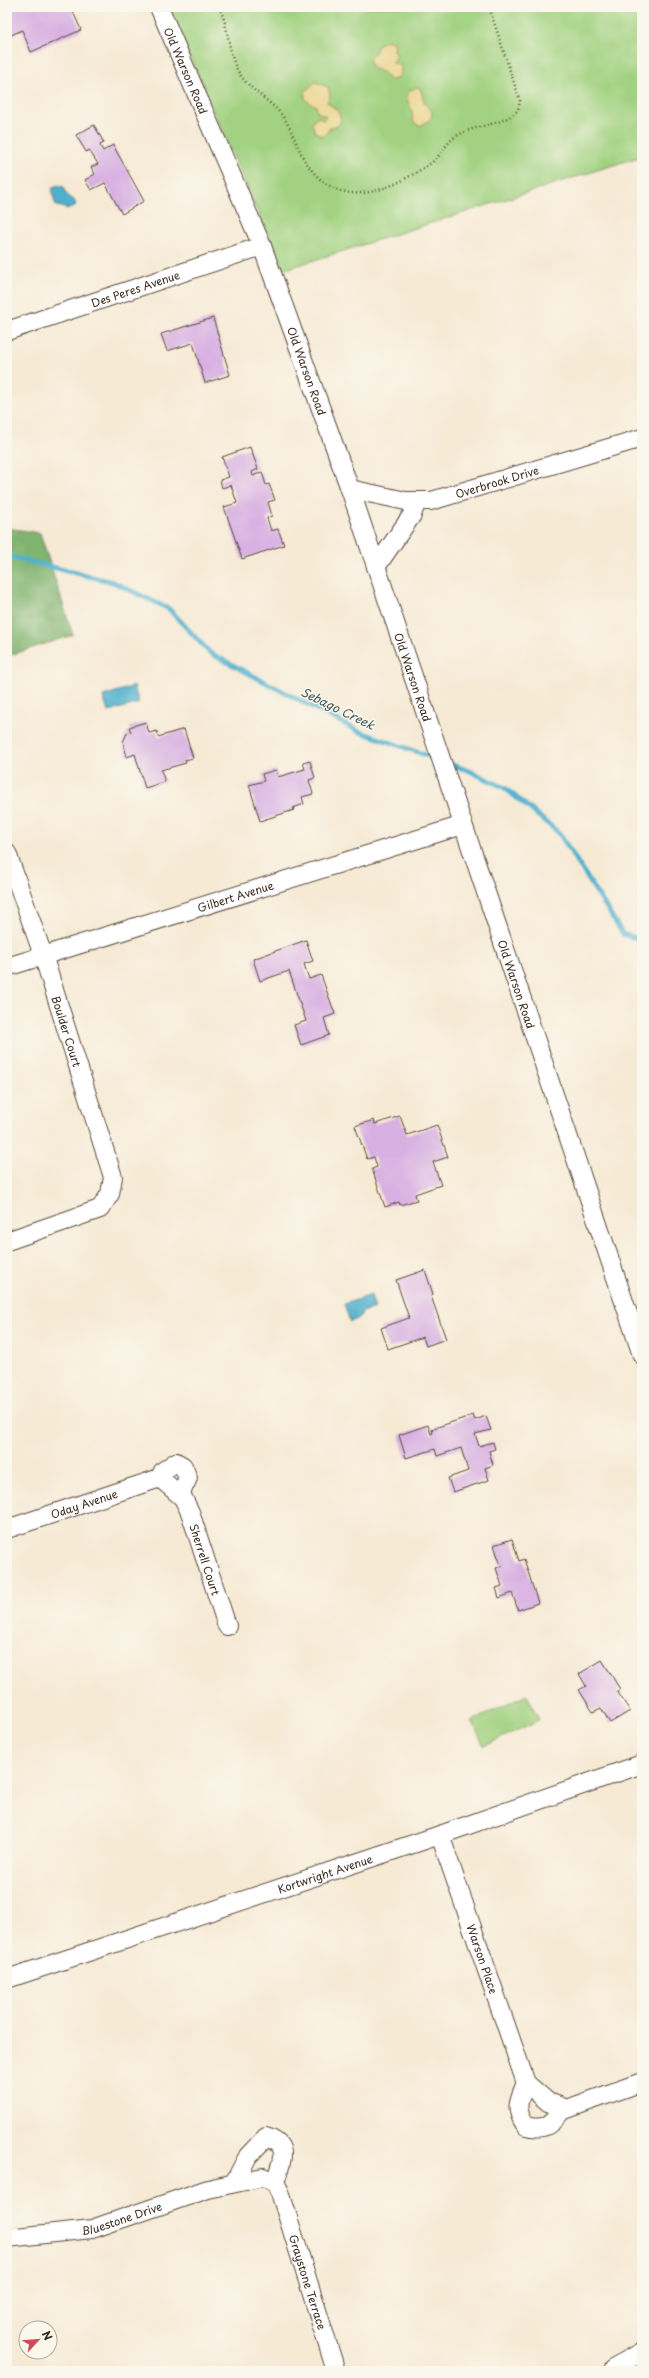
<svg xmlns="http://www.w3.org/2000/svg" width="649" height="2378" viewBox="0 0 649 2378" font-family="'Playpen Sans',sans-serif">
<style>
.green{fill:#a2d281;stroke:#6e7e50}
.forest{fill:#81b46f;stroke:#5e6f46}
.sand{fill:#eeda9e;stroke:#94825e}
.water{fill:#50b1ce;stroke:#466e76}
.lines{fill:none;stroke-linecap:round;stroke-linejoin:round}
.stream{stroke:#50b1ce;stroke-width:5}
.building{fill:#d8b0e2}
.minor-casing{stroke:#574739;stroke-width:20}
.path{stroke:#574739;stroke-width:2.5;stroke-dasharray:1 3;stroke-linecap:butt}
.minor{stroke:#fff;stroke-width:18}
.labels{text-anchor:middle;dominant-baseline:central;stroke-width:3;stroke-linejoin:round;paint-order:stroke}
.street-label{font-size:11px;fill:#3b2a1e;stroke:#fbf7ec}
.water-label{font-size:12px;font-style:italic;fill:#42595c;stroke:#fbf7ec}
</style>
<rect width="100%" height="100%" fill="#fbf7ec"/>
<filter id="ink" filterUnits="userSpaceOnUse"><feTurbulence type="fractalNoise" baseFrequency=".025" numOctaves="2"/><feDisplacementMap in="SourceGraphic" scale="8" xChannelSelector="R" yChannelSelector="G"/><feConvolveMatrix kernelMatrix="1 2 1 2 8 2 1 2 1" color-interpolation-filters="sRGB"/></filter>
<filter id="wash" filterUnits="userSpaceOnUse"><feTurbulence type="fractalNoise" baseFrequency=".012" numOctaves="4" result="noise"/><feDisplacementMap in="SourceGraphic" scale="16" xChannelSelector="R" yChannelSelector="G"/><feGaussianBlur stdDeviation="0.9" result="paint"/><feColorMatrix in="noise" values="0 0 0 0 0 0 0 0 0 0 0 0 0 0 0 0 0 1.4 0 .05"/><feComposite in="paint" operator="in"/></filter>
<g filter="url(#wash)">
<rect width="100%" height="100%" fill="#f6ead5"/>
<!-- green -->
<g class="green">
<polygon points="168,7 642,7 642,156 283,270"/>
<polygon points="527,1695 539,1720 484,1746 472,1721"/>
</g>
<!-- forest -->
<polygon class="forest" points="7,528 40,533 73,635 7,656"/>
<!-- sand -->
<g class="sand">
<polygon points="388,40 395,44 394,50 397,56 391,63 399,64 401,67 400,77 390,81 384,73 372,68 369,58 374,54 379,44"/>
<path d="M315,82l13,5 2,8 -3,7 11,9 3,8 -2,6 -9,3 -4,6 -4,2 -7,-4 -3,-9 3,-5 4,-1 4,3 3,-4 -9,-4 -1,-6c-6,-3 -13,-5 -11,-14z"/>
<polygon points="417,87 421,90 424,102 432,112 431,119 420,126 413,122 412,111 406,97 409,91"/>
</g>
<!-- water -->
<g class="water">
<path d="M58,185l6,2 2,7 8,6 2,5c-7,7 -11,2 -20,1l-4,-13 1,-6z"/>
<polygon points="134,686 139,703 108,712 103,696"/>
<polygon points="371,1295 375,1308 362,1312 360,1318 350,1322 344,1304"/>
</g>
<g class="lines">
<!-- stream -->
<g class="stream">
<polyline points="7,556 113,582 169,609 210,653 358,731 437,759"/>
<polyline points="447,763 470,771 505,788 559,833 623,934 642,940"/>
</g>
</g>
<g id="blocks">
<!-- building -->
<g class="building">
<polygon points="7,7 71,7 81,30 31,52 22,30 7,37"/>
<polygon points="94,125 104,143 100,145 103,151 113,145 144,201 122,214 105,183 91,190 85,180 95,174 91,167 98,164 89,150 86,152 76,135"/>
<polygon points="213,318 230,375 205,383 193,343 167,351 161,334"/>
<polygon points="250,447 258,469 252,472 253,476 262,472 266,485 269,484 275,500 268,502 272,516 267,518 271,531 278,529 284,545 242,559 224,507 237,503 231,485 222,488 220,480 229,477 222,457"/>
<polygon points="146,722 149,733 157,731 158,737 184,729 193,758 185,760 186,763 161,770 165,782 145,788 135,754 127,757 123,742 127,733 131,732 129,727"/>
<polygon points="310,761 315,778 309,780 313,794 302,797 304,804 293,808 294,810 260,821 249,785 264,781 262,774 276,770 278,777 305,769 303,763"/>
<polygon points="306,940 313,961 304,964 309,979 321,975 335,1014 324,1018 329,1035 301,1045 294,1025 306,1021 289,971 260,981 253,959"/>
<polygon points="400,1116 407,1135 437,1125 448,1157 433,1162 441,1185 415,1194 417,1200 400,1205 399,1202 385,1207 372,1169 377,1167 374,1157 367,1159 355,1126 374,1120 375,1124"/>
<polygon points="425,1270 433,1294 431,1296 446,1339 426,1346 423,1337 388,1349 381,1328 409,1318 396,1280"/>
<polygon points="473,1415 475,1420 486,1416 491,1430 475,1434 479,1446 493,1442 495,1449 489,1451 493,1465 485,1468 489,1480 453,1492 448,1478 468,1471 461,1448 437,1456 435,1449 406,1458 399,1435 428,1425 431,1434 433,1433 432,1429"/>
<polygon points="512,1539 519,1561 524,1559 538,1603 518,1610 512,1593 499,1598 496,1588 502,1586 496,1568 501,1566 494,1545"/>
<polygon points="602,1660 620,1689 617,1691 630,1711 610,1723 601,1708 593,1712 579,1690 586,1686 579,1674"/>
</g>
</g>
</g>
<g filter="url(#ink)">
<use href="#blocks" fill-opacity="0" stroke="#574739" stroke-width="1"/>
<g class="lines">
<!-- minor casing -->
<g class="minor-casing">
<g id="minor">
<path id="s1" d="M159,7l103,239 88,243 292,866"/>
<path id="s2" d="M7,331l255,-85"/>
<path id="s3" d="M350,489l56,12h25l211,-63"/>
<polyline points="376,567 412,515 417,501"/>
<path id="s4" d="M7,853l36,102 70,222 -3,17 -10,15 -93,32"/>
<path id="s5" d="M7,967l456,-142"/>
<path id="s6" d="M160,1478l23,20 7,14 37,114"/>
<polyline points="160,1478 163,1471 176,1462 183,1466 188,1478 180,1495"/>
<path id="s7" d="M7,1529l153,-51"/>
<path id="s8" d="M440,1835l86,248 22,19 19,7 75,-27"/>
<path id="s9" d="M7,1979l433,-144 202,-71"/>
<path d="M526,2083c-8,18 -12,26 0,43 21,5 25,-2 38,-18"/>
<path d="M234,2183l14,-27 18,-19c25,8 15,26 9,45"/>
<path id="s10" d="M7,2238l85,-9 116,-40 55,-12 12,5 5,10 56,179"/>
<polyline points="613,2371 613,2368 642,2352"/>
</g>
</g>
<!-- path -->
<g class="path">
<path d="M219,7c11,21 8,46 20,66 12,20 37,29 48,50 7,12 11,26 18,38 34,53 83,31 126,2 10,-7 14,-19 24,-26 19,-13 47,-10 63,-27l2,-9 -31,-94"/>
<polyline points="639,7 642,10"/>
</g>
<!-- minor -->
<use href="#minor" class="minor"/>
</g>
</g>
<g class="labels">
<!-- street labels -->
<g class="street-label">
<text stroke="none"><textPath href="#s1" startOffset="69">Old Warson Road</textPath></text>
<text stroke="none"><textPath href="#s2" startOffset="135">Des Peres Avenue</textPath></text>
<text stroke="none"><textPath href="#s1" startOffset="393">Old Warson Road</textPath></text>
<text stroke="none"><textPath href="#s3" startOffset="151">Overbrook Drive</textPath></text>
<text stroke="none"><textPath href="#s1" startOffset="717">Old Warson Road</textPath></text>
<text stroke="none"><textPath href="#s5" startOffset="239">Gilbert Avenue</textPath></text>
<text stroke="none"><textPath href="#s1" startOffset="1041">Old Warson Road</textPath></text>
<text stroke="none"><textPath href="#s4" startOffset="188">Boulder Court</textPath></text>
<text stroke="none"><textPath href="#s7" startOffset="81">Oday Avenue</textPath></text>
<text stroke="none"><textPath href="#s6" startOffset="96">Sherrell Court</textPath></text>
<text stroke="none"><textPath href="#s9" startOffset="335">Kortwright Avenue</textPath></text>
<text stroke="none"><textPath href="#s8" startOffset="131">Warson Place</textPath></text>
<text stroke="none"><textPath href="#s10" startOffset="117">Bluestone Drive</textPath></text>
<text stroke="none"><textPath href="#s10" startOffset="383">Graystone Terrace</textPath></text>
</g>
<!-- water labels -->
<g class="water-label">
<text transform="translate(338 708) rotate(26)">Sebago Creek</text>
</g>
</g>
<!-- margin -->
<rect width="649" height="2378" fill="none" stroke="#fbf7ec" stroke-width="24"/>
<!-- north arrow -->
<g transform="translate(38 2340) rotate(64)"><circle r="19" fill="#fbf7ec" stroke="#aea59a"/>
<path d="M0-3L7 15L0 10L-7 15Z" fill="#d1495b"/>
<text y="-6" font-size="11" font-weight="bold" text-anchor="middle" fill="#3b2a1e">N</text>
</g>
</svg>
